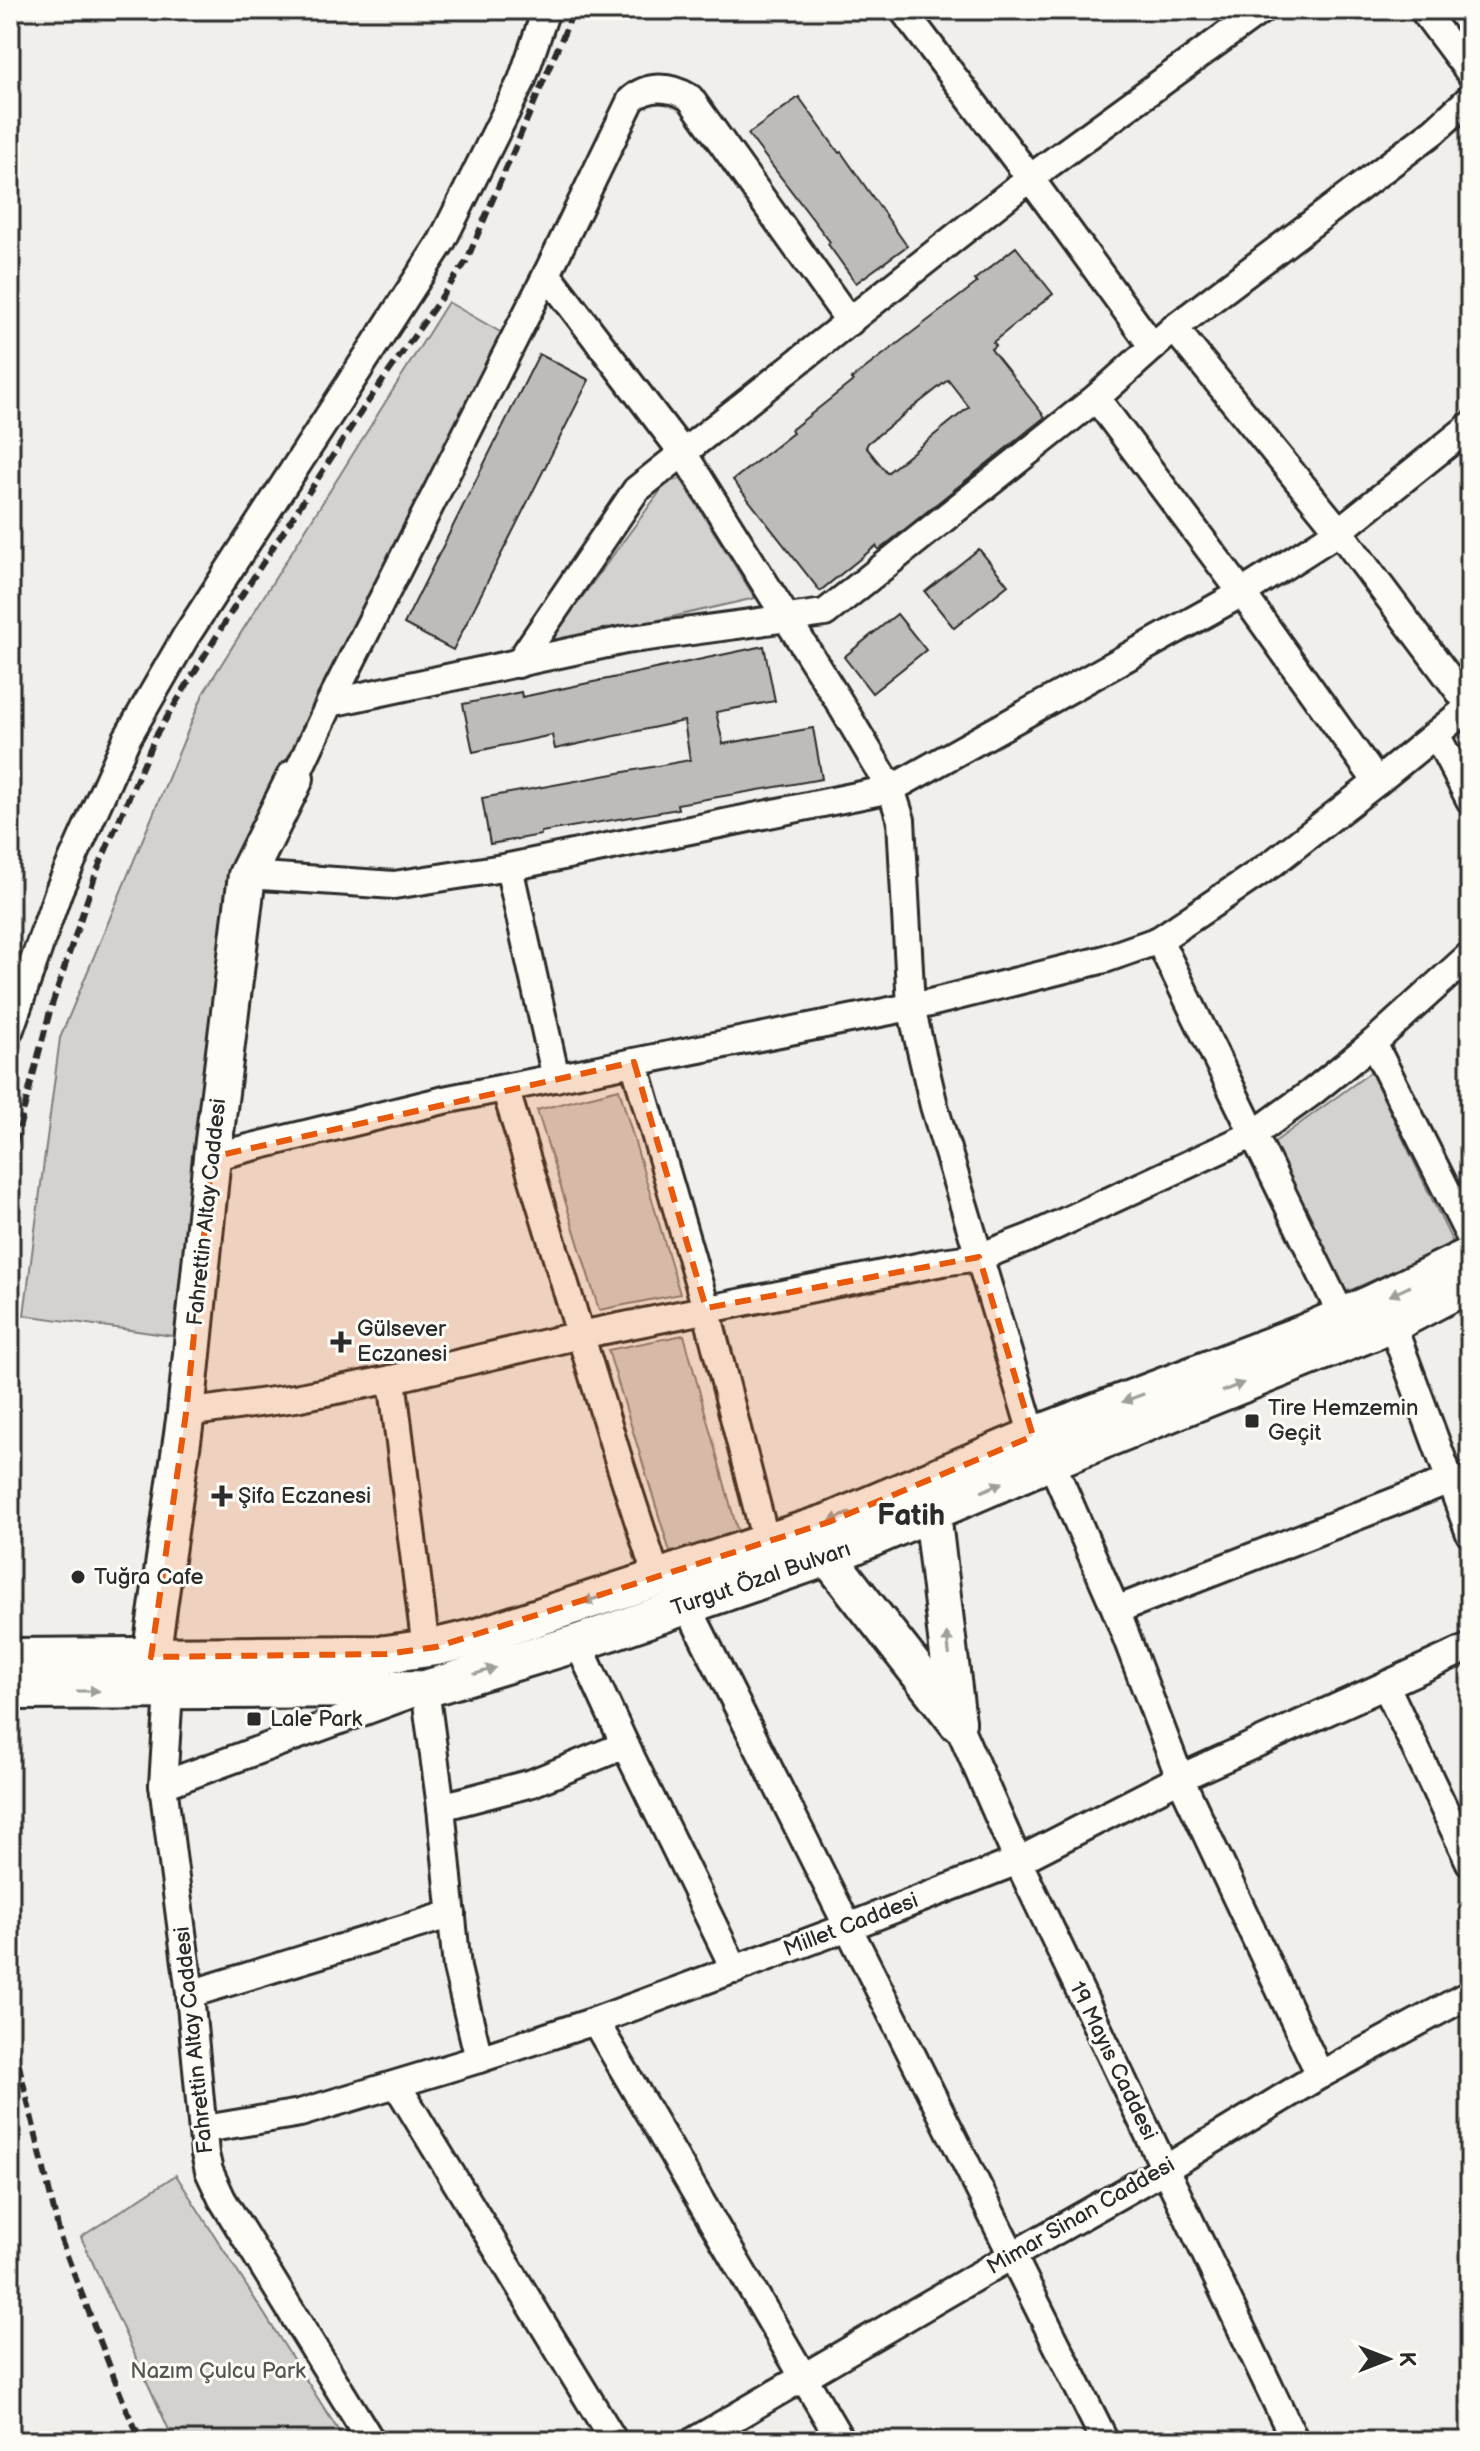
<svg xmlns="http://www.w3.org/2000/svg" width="1480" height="2451" viewBox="0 0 1480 2451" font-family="'Balsamiq Sans',sans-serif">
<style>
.green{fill:#d3d2cf;stroke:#7f7e7d;stroke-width:2}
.building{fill:#bdbcb8;stroke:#2b2b2b;stroke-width:2;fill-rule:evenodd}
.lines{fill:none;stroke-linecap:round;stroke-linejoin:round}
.street-casing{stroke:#2b2b2b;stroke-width:32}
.secondary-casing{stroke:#2b2b2b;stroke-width:42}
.street{stroke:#fdfcf7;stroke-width:26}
.secondary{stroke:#fdfcf7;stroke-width:36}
.rail{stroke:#2b2b2b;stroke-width:6;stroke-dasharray:12 6;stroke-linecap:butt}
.oneway{fill:#9e9e9b}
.marked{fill:#e8590c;fill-opacity:0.2;stroke:#e8590c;stroke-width:6;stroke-dasharray:16 10;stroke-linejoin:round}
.poi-dot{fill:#2b2b2b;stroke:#fdfcf7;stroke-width:3}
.labels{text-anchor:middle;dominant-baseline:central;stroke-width:6;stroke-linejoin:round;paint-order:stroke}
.street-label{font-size:22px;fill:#2b2b2b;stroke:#fdfcf7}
.poi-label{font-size:22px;fill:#2b2b2b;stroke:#fdfcf7;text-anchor:start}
.park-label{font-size:22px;fill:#555554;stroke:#fdfcf7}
.district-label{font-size:30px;font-weight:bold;fill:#2b2b2b;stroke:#fdfcf7}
</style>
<rect width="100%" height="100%" fill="#f0efeb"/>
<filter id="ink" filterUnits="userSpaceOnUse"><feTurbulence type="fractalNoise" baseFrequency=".0125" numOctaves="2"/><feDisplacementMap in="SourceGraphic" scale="16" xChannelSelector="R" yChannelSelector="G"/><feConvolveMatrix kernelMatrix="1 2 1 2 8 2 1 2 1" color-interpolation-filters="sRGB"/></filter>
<g filter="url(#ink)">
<!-- green -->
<g class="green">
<polygon points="448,302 514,340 247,875 194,1339 24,1315 60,1038 204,692"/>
<polygon points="681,479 755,598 562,642 554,639 557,631 667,482"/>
<polygon points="1371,1072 1454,1245 1344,1293 1269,1146"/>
<polygon points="619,1089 680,1294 599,1310 537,1110"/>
<polygon points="684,1335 738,1533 670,1552 608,1350"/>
<polygon points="176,2175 345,2441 174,2441 81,2237"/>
</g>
<!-- building -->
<g class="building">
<polygon points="799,97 839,153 841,152 907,246 856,283 828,244 830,242 748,134"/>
<path d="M1016,247l37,47 -60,48 3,3 -5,4 54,68 -166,133 -3,-4 -56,45 -87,-111 60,-47 -2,-3 62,-49 -2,-2 126,-96 -3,-3zM948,380l21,27 -82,66 -21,-26 2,-4z"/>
<polygon points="539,354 589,380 453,650 404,624"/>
<polygon points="979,549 1008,585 954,628 925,592"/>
<polygon points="897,614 926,650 872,693 844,657"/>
<polygon points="764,646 775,701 716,712 723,744 813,728 822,779 677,804 678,809 541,832 541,835 490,844 482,798 690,760 684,721 555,749 552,735 473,752 463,704 521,692 522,697"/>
</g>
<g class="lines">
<!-- street casing -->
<g class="street-casing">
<g id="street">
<polyline points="903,10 1030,178 1153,347"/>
<polyline points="1423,10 1470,73"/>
<path d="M547,274l84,-174c17,-16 40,-14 59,-2l160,224"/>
<polyline points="1174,328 1339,531 1470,706"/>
<polyline points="1096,398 1242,593 1377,782"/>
<polyline points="518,664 636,490 1030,178 1261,10"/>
<polyline points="330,703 547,274 683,453 838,700 891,789 901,820 911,1007 934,1106 1033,1436"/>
<polyline points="1436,734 1470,800"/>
<polyline points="295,778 330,703 625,640 825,613 1096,398 1174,328 1434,131 1470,98"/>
<polyline points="509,867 556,1078"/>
<polyline points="247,875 394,885 509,867 891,789 1242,593 1339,531 1470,426"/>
<polyline points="1159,940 1342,1316"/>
<polyline points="10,1029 59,890 127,738 186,636 442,241 522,80 546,10"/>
<polyline points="1373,1043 1470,1237"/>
<polyline points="634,1062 706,1308 766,1542"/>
<polyline points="505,1088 618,1458 657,1578"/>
<polyline points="212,1157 444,1100 930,1003 1105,959 1159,940 1273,863 1377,782 1470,706"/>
<polyline points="1392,1324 1470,1534"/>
<polyline points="392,1379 426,1649"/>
<polyline points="186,1413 295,1398 392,1379 580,1335 942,1262 979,1257 1029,1238 1254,1134 1311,1093 1373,1043 1470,955"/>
<polyline points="1051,1461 1116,1610 1180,1778 1320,2075"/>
<polyline points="687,1605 1105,2441"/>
<polyline points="1116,1610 1450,1480"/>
<polyline points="578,1643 625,1745 735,1970"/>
<polyline points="1386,1686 1470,1863"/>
<polyline points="169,1691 163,1785 190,1994 205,2154 209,2171 222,2199 371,2441"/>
<polyline points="957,1722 1018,1861 1295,2441"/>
<polyline points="163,1785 425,1689 441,1807 457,1968 479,2059"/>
<polyline points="441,1807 532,1783 625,1745"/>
<polyline points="190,1994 452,1914"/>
<polyline points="595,2021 841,2441"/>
<polyline points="397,2085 614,2441"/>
<polyline points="205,2129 300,2113 479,2059 595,2021 848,1927 1018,1861 1180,1778 1470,1647"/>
<polyline points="694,2441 1013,2255 1165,2169 1320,2075 1470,1994"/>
</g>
</g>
<!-- secondary casing -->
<g class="secondary-casing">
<g id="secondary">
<polyline points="932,1513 957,1722"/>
<polyline points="828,1557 957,1722"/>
<polyline points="10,1657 386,1654 436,1647 474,1638 829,1522 1033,1436 1304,1333 1373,1303 1470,1256"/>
<polyline points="151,1657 186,1413 212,1157 247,875 295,778"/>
<polyline points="10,1691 425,1689 578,1643 828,1557 1051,1461 1392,1324 1470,1283"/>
</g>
</g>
<!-- street -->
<use href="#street" class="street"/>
<!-- secondary -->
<use href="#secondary" class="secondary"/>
<!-- rail -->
<g class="rail">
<polyline points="10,1163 50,1011 96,873 155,737 238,601 365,406 466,262 574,10"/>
<polyline points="10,2028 61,2240 127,2411 142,2441"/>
</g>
</g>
<!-- one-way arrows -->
<defs><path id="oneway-solid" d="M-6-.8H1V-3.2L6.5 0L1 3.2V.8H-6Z" transform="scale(2)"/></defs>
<g class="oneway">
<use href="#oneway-solid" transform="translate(1400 1291) rotate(155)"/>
<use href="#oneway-solid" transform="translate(1233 1387) rotate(-22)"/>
<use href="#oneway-solid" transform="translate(1133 1398) rotate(159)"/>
<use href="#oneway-solid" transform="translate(992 1487) rotate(-24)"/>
<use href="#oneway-solid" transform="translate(840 1517) rotate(157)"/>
<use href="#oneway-solid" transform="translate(594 1599) rotate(161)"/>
<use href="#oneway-solid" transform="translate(948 1644) rotate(-97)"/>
<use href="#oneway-solid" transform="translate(485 1671) rotate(-17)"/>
<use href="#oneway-solid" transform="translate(88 1691)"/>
</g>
</g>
<!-- marked area -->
<path class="marked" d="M634,1062l72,246 273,-51 54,179 -204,86 -393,125 -50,7 -235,3 35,-244 26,-256z"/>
<!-- markers -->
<g class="poi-dot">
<path d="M337 1330h8v8h8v8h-8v8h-8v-8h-8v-8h8z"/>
<rect x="1244" y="1413" width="16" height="16" rx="4"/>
<path d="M218 1484h8v8h8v8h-8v8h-8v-8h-8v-8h8z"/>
<circle cx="78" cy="1577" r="8"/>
<rect x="246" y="1711" width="16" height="16" rx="4"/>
</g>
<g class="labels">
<!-- street labels -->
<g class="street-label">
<text transform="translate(207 1212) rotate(-84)">Fahrettin Altay Caddesi</text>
<text transform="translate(761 1579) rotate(-19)">Turgut Özal Bulvarı</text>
<text transform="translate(851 1925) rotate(-21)">Millet Caddesi</text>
<text transform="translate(194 2040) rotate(-96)">Fahrettin Altay Caddesi</text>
<text transform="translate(1113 2061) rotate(64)">19 Mayıs Caddesi</text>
<text transform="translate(1081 2216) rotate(-30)">Mimar Sinan Caddesi</text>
</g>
<!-- poi labels -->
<g class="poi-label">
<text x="357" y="1329">Gülsever<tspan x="357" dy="25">Eczanesi</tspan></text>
<text x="1268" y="1408">Tire Hemzemin<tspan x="1268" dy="25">Geçit</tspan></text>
<text x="238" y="1496">Şifa Eczanesi</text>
<text x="94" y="1577">Tuğra Cafe</text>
<text x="270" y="1719">Lale Park</text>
</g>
<!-- park labels -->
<g class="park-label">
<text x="218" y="2371">Nazım Çulcu Park</text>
</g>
<!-- district labels -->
<g class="district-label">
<text x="911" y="1516">Fatih</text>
</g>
</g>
<!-- margin -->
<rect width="1480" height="2451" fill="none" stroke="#fdfcf7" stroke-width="40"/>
<rect x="20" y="20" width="1440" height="2411" fill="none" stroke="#2b2b2b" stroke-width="3" filter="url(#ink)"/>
<!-- north arrow -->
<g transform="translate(1388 2359) rotate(90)" stroke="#fdfcf7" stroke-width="6" paint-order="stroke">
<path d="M0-6L14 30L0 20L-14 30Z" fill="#2b2b2b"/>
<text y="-12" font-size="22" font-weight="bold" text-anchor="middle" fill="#2b2b2b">K</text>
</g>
</svg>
